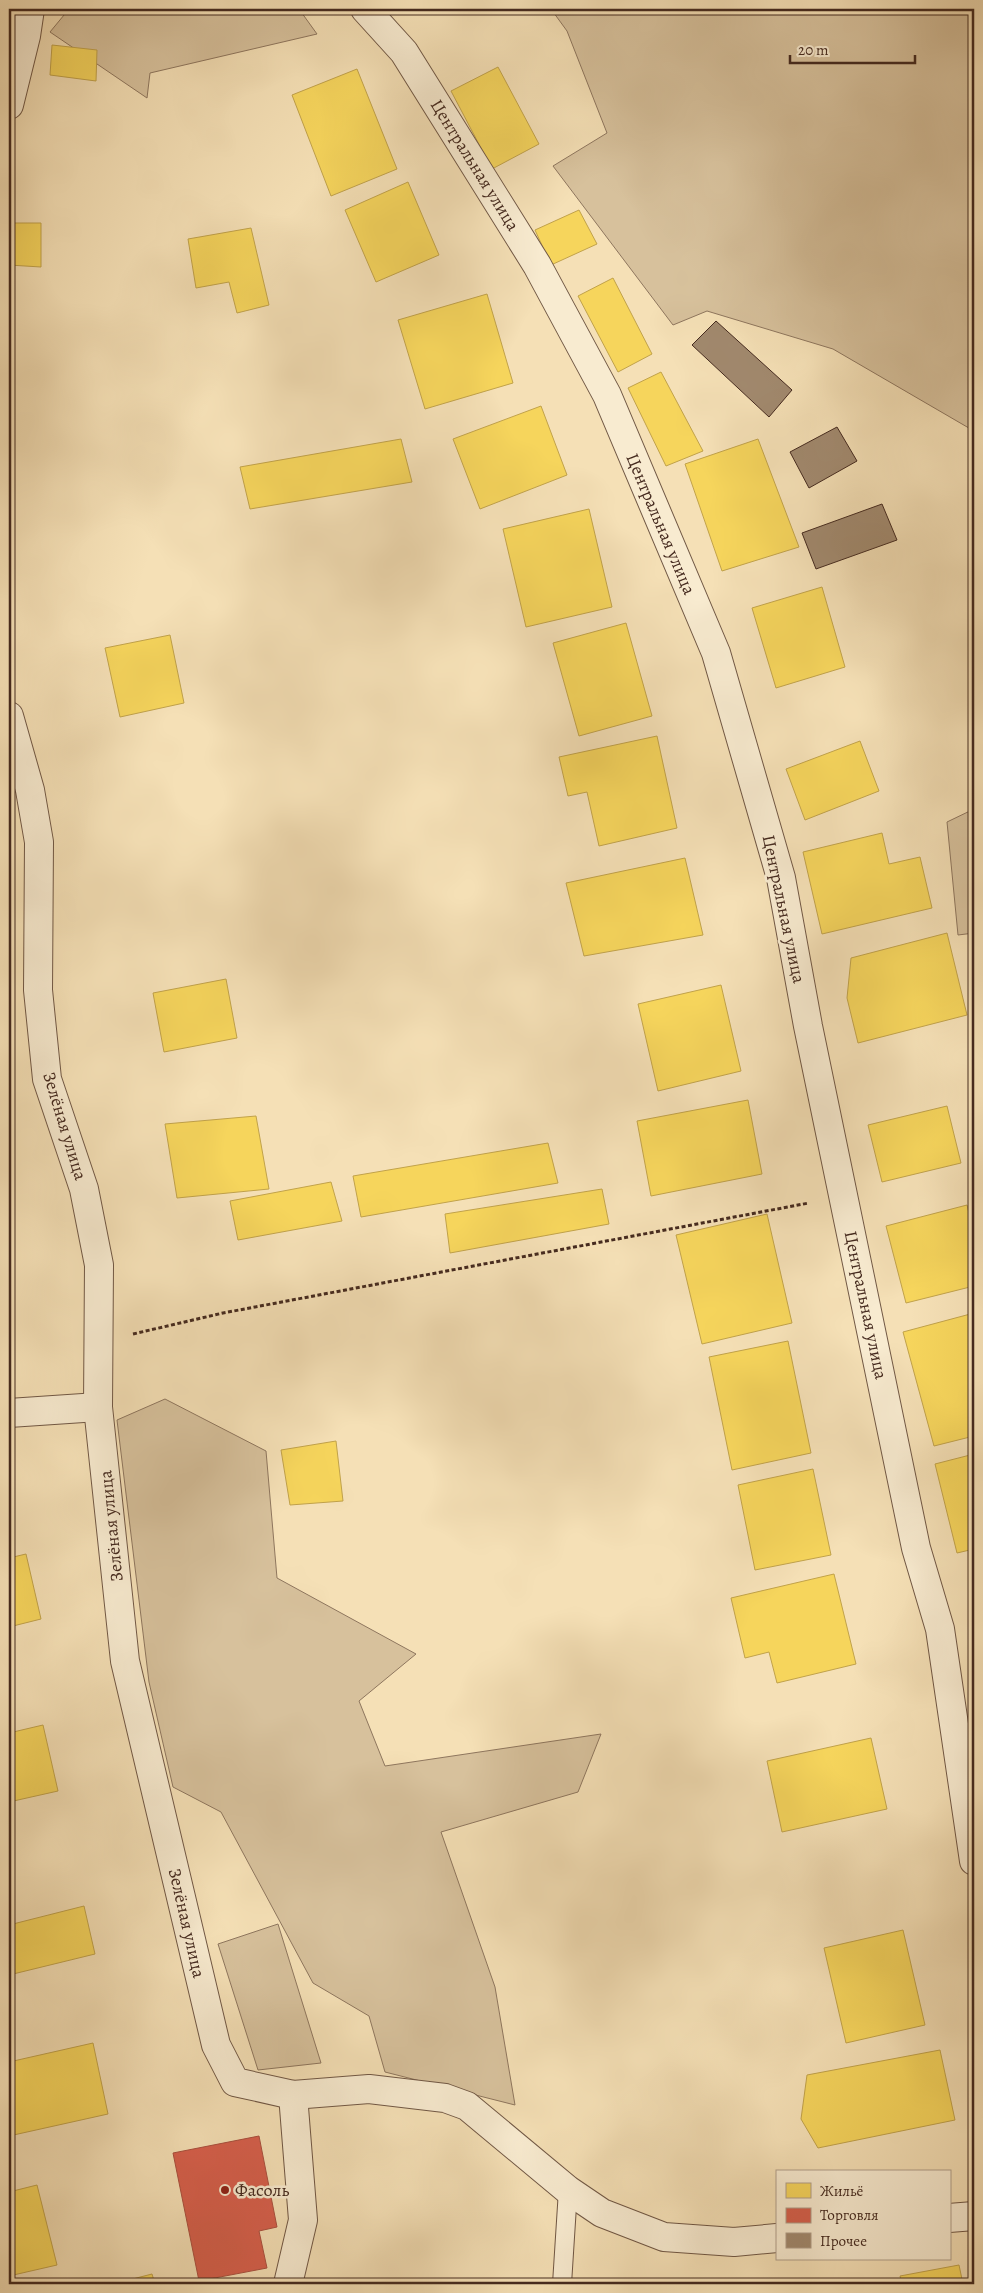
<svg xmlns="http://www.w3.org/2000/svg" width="983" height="2293" viewBox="0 0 983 2293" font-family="Alegreya,serif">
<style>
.green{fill:#d7c19c;stroke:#8e765e}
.homes{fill:#f6d55c;stroke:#c1a24a}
.shops{fill:#d6604d;stroke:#aa503f}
.building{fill:#a1896e;stroke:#452a1f}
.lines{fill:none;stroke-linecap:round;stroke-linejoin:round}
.service-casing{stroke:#715845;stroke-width:20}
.minor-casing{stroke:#715845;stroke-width:30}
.path{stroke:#452a1f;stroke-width:3;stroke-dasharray:4 2.5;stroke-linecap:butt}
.service{stroke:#f8ebd0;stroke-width:18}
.minor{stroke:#f8ebd0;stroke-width:28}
.poi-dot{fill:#8f2418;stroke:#f8ebd0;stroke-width:2}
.labels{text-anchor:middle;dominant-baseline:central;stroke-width:5;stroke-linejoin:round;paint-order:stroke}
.street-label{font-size:18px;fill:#452a1f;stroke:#f8ebd0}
.poi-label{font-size:18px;fill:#452a1f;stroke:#f8ebd0;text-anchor:start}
</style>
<rect width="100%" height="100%" fill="#f5e0b6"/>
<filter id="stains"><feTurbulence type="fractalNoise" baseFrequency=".004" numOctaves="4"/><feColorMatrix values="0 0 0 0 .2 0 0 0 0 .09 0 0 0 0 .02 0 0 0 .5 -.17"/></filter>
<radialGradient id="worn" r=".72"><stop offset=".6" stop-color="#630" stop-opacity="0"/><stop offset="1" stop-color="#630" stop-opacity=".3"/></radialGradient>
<!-- green -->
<g class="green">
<polygon points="69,9 299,9 317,34 150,73 147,98 50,32"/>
<polygon points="551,9 974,9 974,431 833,349 707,311 673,325 553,166 607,133 567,31"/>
<polygon points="974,809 974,933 958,935 947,822"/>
<polygon points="165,1399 266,1451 277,1578 416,1654 359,1701 385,1766 601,1734 578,1792 441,1832 495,1987 515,2105 385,2072 369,2016 313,1983 221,1812 173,1787 149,1682 117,1420"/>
<polygon points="278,1924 321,2063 258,2070 218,1944"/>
</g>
<!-- homes -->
<g class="homes">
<polygon points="52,45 97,50 96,81 50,75"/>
<polygon points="498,67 539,144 492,169 451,91"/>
<polygon points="357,69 397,169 331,196 292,95"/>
<polygon points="408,182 439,255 376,282 345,210"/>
<polygon points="579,210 597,244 551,265 535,230"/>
<polygon points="9,223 41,223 41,267 9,265"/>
<polygon points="251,228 269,305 237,313 229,282 196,288 188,239"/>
<polygon points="613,278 652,354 618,372 578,296"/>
<polygon points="487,294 513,383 425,409 398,320"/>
<polygon points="661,372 703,451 666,466 628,388"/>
<polygon points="541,406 567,475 480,509 453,439"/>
<polygon points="401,439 412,482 250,509 240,467"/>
<polygon points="758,439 799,547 722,571 685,464"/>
<polygon points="589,509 612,607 526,627 503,529"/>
<polygon points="822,587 845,667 776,688 752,608"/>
<polygon points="626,623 652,716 579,736 553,643"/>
<polygon points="170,635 184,703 120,717 105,648"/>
<polygon points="657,736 677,828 599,846 587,792 568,796 559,757"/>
<polygon points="860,741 879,791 805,820 786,769"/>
<polygon points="882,833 889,864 920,857 932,908 822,934 803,852"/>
<polygon points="685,858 703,935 584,956 566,883"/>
<polygon points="947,933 967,1015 858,1043 847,998 851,958"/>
<polygon points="226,979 237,1038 164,1052 153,993"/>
<polygon points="721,985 741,1071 658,1091 638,1004"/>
<polygon points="748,1100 762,1174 651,1196 637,1121"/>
<polygon points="947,1106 961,1163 882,1182 868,1125"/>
<polygon points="256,1116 269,1189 177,1198 165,1124"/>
<polygon points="548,1143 558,1183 361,1217 353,1176"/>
<polygon points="331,1182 342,1221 238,1240 230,1201"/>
<polygon points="602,1189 609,1224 450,1253 445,1214"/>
<polygon points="967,1205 974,1234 974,1286 906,1303 886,1226"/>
<polygon points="767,1214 792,1323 702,1344 676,1235"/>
<polygon points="974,1313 974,1436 934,1446 903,1332"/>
<polygon points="788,1341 811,1453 732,1470 709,1357"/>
<polygon points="336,1441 343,1501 290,1505 281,1450"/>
<polygon points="974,1454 974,1549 957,1553 935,1464"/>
<polygon points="813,1469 831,1555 755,1570 738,1485"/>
<polygon points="9,1494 14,1525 9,1526"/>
<polygon points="26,1554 41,1619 9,1627 9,1558"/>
<polygon points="834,1574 856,1664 777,1683 769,1652 745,1658 731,1598"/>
<polygon points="43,1725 58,1791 9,1802 9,1733"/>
<polygon points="871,1738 887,1809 782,1832 767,1761"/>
<polygon points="84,1906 95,1954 9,1975 9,1925"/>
<polygon points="903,1930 925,2025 846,2043 824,1948"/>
<polygon points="93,2043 108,2114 9,2136 9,2062"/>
<polygon points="940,2050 955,2120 818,2148 801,2119 807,2075"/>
<polygon points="37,2185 57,2265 9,2276 9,2192"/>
<polygon points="959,2265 963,2284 902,2284 900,2276"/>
<polygon points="152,2274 155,2284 113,2284"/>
</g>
<!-- shops -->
<polygon class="shops" points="259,2136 277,2227 259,2231 267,2268 199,2281 173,2153"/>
<!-- building -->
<g class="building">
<polygon points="716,321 792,390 769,417 692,345"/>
<polygon points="837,427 857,461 809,488 790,452"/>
<polygon points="882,504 897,540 816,569 802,533"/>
</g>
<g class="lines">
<!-- service casing -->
<g class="service-casing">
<polyline id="service" points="562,2284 568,2190"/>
</g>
<!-- minor casing -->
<g class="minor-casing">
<g id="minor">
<polyline points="365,9 404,52 537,265 607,395 716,653 781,878 808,1026 916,1548 940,1629 974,1861"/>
<polyline points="9,105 26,36 30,9"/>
<polyline points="9,716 30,790 39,842 38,990 47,1079 84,1189 99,1265 98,1407 125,1661 216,2045 235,2082 293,2095 369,2089 445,2098 467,2106 568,2190 602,2213 664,2237 734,2242 777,2238"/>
<polyline points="9,1413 98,1407"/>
<polyline points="949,2218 974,2216"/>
<polyline points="288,2284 303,2220 293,2095"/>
</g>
</g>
<!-- path -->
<polyline class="path" points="133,1334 223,1313 809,1203"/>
<!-- service -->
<use href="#service" class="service"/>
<!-- minor -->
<use href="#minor" class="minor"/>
</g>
<!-- markers -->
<circle class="poi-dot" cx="225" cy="2190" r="5"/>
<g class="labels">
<!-- street labels -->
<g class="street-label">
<text transform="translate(475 165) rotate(58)">Центральная улица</text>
<text transform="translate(661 524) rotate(67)">Центральная улица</text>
<text transform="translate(784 909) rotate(78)">Центральная улица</text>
<text transform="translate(65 1126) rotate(73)">Зелёная улица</text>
<text transform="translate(866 1305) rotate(78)">Центральная улица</text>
<text transform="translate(111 1526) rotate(-96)">Зелёная улица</text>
<text transform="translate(187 1923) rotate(77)">Зелёная улица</text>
</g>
<!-- poi labels -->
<g class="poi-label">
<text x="235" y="2190">Фасоль</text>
</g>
</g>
<!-- margin -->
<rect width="983" height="2293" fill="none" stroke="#f5e0b6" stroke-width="30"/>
<rect x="10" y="10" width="963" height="2273" fill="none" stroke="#452a1f" stroke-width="2.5"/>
<rect x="15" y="15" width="953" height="2263" fill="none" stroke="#452a1f"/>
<!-- legend -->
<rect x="776" y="2170" width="175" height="90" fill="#f8ebd0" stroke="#b09e89"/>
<rect x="786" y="2183" width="25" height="15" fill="#f6d55c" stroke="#b09e89"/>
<text x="820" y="2196" font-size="15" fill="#452a1f">Жильё</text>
<rect x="786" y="2208" width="25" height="15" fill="#d6604d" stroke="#b09e89"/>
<text x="820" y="2220" font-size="15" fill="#452a1f">Торговля</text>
<rect x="786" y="2233" width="25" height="15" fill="#a1896e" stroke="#b09e89"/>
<text x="820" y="2246" font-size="15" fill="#452a1f">Прочее</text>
<!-- scale -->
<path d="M790 55v8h125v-8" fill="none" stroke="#452a1f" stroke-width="2.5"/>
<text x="798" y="55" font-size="15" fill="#452a1f" stroke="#f8ebd0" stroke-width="4" paint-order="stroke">20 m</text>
<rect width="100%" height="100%" filter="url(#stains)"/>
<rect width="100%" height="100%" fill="url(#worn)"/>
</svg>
